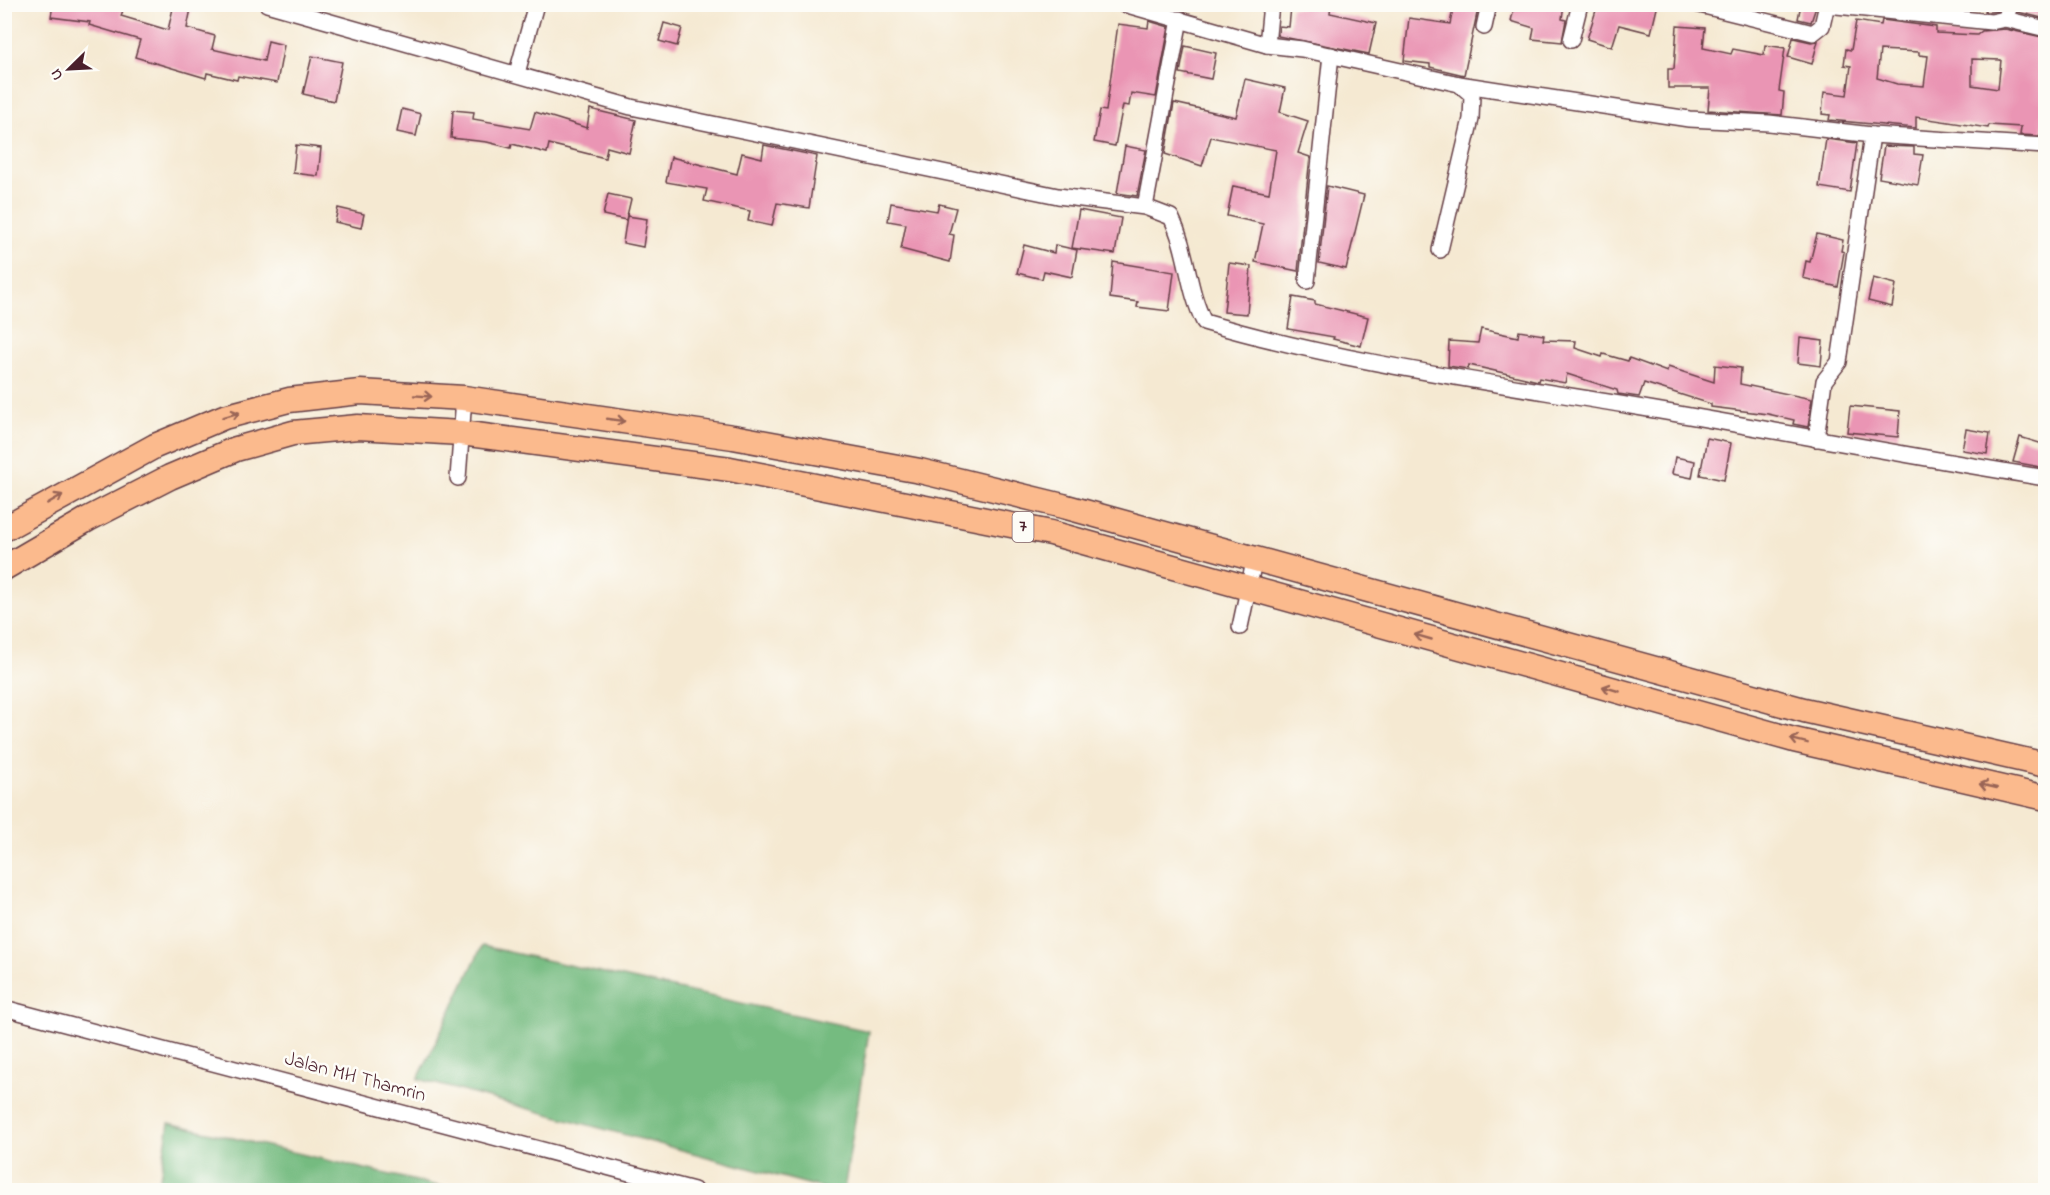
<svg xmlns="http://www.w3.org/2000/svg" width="2050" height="1195" viewBox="0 0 2050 1195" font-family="'Indie Flower',sans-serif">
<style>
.forest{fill:#74bb80;stroke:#5f6d56;stroke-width:1.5}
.building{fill:#ea95b4;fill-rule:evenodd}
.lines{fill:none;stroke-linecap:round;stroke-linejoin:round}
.minor-casing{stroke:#643d44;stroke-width:18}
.trunk-casing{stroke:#643d44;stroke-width:27}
.minor{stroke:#fff;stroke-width:15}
.trunk{stroke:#fbba8d;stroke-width:24}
.oneway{stroke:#9a6557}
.labels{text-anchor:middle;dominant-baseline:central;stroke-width:5;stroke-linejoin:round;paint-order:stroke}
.shield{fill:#fdfcf7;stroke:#806168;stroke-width:1.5}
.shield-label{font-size:18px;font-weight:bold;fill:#4a1f2b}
.street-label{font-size:20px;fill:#4a1f2b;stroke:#fdfcf7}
</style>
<rect width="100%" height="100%" fill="#fdfcf7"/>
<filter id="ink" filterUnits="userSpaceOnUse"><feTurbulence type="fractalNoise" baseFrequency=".0167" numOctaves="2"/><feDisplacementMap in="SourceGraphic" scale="12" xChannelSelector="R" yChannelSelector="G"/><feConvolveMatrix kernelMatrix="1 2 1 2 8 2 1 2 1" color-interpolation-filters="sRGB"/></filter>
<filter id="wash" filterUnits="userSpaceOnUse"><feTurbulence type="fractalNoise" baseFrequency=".008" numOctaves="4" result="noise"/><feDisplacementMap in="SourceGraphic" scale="24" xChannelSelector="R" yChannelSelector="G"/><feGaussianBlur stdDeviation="1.35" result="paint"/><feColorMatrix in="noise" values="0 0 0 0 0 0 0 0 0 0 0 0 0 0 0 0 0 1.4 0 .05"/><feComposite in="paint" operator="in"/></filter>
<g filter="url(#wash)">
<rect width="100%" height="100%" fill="#f5e9d2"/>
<!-- forest -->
<g class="forest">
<polygon points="482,946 869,1031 844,1190 830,1190 418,1079"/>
<polygon points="169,1123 455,1190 158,1190"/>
</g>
<g id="blocks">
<!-- building -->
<g class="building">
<polygon points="53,4 125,4 121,16 168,30 174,4 192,4 187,28 215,36 212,49 264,61 268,41 284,45 277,83 238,76 237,80 207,73 206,78 135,57 140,40 89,25 90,22 51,17"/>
<polygon points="1302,4 1331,4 1330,13 1376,23 1369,54 1278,36 1279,26 1289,27 1291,7 1302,8"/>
<polygon points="1454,4 1479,4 1464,75 1430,67 1430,64 1404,61 1409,18 1450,24"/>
<polygon points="1515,4 1564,4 1562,19 1566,20 1562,42 1532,39 1534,28 1511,21"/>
<polygon points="1598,4 1658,4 1651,33 1619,25 1612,47 1587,39"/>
<polygon points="1801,4 1817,4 1811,22 1798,19"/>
<polygon points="1986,4 2000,4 1998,11 1990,12 1985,12"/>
<polygon points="2020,4 2042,4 2042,18 2018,12"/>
<path d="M1882,20l54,7v6l41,2 5,-4 23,-2 37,8v45h4v16l-4,38 -22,-1 1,-8 -32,-2 -1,3 -72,-11v11l-87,-8 1,-5 -8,-1 2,-22 23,3 4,-29 -7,-1 2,-16 5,1 5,-29 25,4zM1880,50l39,2v3l9,1 -4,30 -27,-2 -20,-6zM1972,59l29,1 -3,29 -26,-4z"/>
<polygon points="1149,21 1169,27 1156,97 1131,93 1129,106 1123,105 1115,146 1094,142 1100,110 1106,111 1118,24 1148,28"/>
<polygon points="664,23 682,28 677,46 659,41"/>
<polygon points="1677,26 1705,28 1703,48 1731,54 1733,49 1764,55 1765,45 1785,48 1779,91 1784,92 1782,115 1708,110 1710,88 1668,88 1668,69 1674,69"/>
<polygon points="1793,38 1811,42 1818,41 1812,64 1788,57"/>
<polygon points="1185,46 1216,53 1211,79 1180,73"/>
<polygon points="312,56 342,62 334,101 303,94"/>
<polygon points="1245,79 1285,88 1280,112 1308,121 1298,153 1310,157 1298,271 1255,262 1263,224 1227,216 1233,186 1269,193 1276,150 1211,137 1202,166 1165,154 1174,103 1236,117"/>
<polygon points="402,109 421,114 416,136 397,132"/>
<polygon points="590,109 636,120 629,153 607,147 605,158 549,144 547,153 512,144 511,148 487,142 451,138 453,110 474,112 473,119 530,129 535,112 587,128"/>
<polygon points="1826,139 1857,143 1850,192 1819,187"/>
<polygon points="296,145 321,148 318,176 293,173"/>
<polygon points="764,145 817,156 809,208 777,203 772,226 748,221 750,211 704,201 707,189 666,182 671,157 737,174 742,153 762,158"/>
<polygon points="1125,146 1146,150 1137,196 1117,193"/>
<polygon points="1884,146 1914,147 1914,154 1923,155 1918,185 1879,178"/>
<polygon points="1327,186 1364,195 1346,269 1319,263"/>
<polygon points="608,194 631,199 626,220 603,215"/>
<polygon points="891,203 937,211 939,204 956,208 949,234 954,235 950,262 901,249 906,224 888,221"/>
<polygon points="338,208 364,214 361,228 335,222"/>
<polygon points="1079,210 1121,218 1115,254 1072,248"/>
<polygon points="627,216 647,219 643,247 623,243"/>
<polygon points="1817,234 1843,240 1841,251 1844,252 1838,287 1803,278 1806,261 1810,262"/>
<polygon points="1024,245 1054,253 1055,245 1077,250 1072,277 1044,271 1042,279 1017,273"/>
<polygon points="1113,262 1174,272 1169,311 1137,307 1138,302 1110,298"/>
<polygon points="1229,263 1251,266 1247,314 1224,312"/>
<polygon points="1873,278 1896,284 1892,307 1868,301"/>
<polygon points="1293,297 1315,301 1315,304 1368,317 1361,346 1333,339 1334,337 1288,329"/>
<polygon points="1481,329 1518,337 1519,331 1544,335 1543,340 1576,341 1575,348 1602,357 1603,354 1628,361 1629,358 1667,372 1668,367 1714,382 1715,365 1741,368 1740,384 1812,399 1808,427 1793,424 1794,420 1768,414 1711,407 1711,404 1644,383 1639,397 1618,394 1617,390 1567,374 1565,383 1539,378 1538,381 1469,365 1468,369 1448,366 1449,341 1478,343"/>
<polygon points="1800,338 1823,341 1821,366 1798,363"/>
<polygon points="1850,406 1900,411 1898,437 1847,432"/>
<polygon points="1966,429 1990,433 1987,454 1962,450"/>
<polygon points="2020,437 2046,445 2046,468 2013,462"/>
<polygon points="1707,438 1731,443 1724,480 1700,475"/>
<polygon points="1675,457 1695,461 1692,478 1672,474"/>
</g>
</g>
</g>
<g filter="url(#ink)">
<use href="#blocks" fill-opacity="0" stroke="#643d44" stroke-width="1.5"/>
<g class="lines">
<!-- minor casing -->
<g class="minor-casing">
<g id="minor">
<path d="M267,4l364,103 427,89 87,11 26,10c17,34 16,71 33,105 140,41 284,60 427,84 138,23 276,50 415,72"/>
<polyline points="1124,4 1267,45 1302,49 1459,84 1689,119 1769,123 1872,135 2046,146"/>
<polyline points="1696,4 1813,33 1822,26 1827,4"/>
<polyline points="1827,5 1991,22 2005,19 2011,4"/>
<polyline points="2005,19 2042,28"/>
<polyline points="1484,27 1489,4"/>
<polyline points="1571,40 1580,4"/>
<polyline points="1267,45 1271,4"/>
<polyline points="517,73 536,4"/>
<polyline points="1145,207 1180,19"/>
<polyline points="1440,250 1471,119 1472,95 1459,84"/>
<polyline points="1307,281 1331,55"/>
<polyline points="1816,439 1824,381 1839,362 1872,135"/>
<polyline points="458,478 464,398"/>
<polyline points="1240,627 1255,557"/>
<polyline points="4,1008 694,1190"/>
</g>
</g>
<!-- trunk casing -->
<g class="trunk-casing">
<g id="trunk">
<polyline points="4,529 155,446 224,417 289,400 360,392 464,398 733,437 920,471 1063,506 1804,710 2046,765"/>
<polyline points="4,568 88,519 170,477 236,449 293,433 358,427 461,433 730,469 1051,533 1794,740 2046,798"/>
</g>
</g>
<!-- minor -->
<use href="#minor" class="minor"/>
<!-- trunk -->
<use href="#trunk" class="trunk"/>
</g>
<!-- one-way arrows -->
<defs><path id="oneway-shaft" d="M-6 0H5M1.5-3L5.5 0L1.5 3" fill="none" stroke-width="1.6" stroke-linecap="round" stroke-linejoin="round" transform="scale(1.5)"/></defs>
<g class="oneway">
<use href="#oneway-shaft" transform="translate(423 396) rotate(4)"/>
<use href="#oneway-shaft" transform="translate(231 415) rotate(-16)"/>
<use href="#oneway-shaft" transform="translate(616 420) rotate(8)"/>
<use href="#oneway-shaft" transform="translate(55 499) rotate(-30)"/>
<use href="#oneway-shaft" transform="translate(1423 637) rotate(-164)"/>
<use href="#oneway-shaft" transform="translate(1611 689) rotate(-164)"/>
<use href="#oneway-shaft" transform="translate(1799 741) rotate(-166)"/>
<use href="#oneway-shaft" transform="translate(1988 786) rotate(-167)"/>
</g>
</g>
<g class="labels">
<!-- shield labels -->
<rect class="shield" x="1012.5" y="512" width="21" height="30" rx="4.5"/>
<g class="shield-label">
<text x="1023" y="527">7</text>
</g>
<!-- street labels -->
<g class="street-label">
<text transform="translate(355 1078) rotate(15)">Jalan MH Thamrin</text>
</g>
</g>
<!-- margin -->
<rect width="2050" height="1195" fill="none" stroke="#fdfcf7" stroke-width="24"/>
<!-- north arrow -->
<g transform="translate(69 69) rotate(246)" stroke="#fdfcf7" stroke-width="4.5" paint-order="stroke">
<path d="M0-4.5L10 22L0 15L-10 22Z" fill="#4a1f2b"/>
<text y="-9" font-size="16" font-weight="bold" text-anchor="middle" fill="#4a1f2b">U</text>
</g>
</svg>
